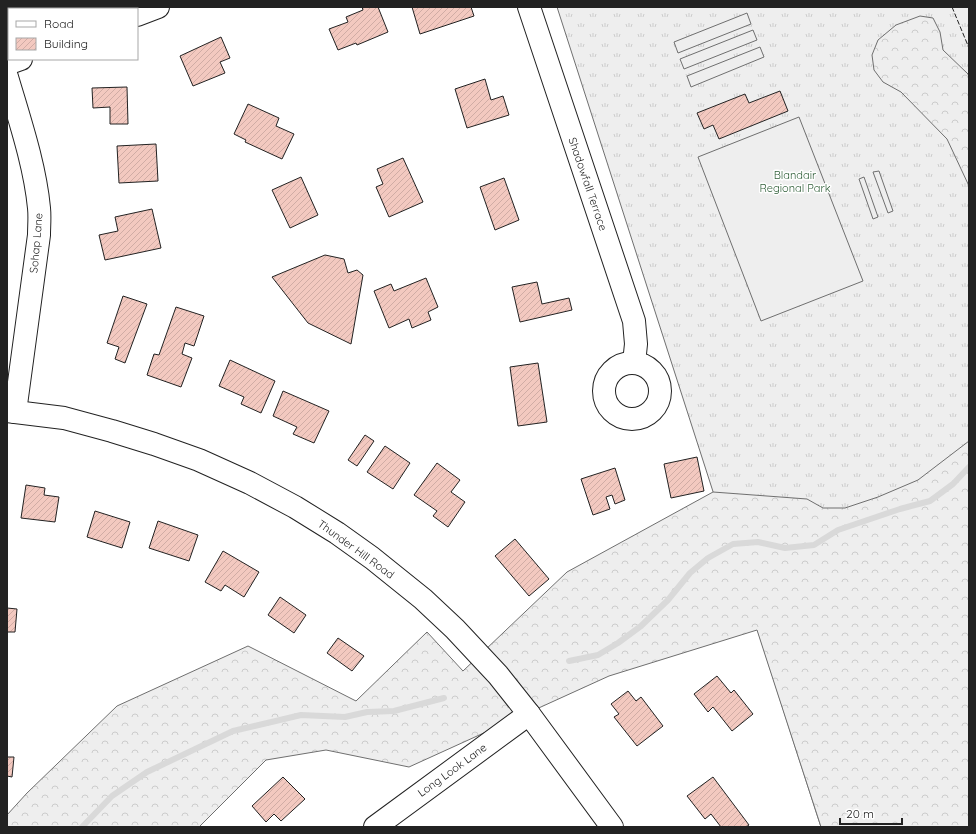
<svg xmlns="http://www.w3.org/2000/svg" width="976" height="834" viewBox="0 0 976 834" font-family="Quicksand,sans-serif">
<style>
.grass{fill:url(#grass-tufts);stroke:#6f6f6f}
.forest{fill:url(#forest-crowns);stroke:#6f6f6f}
.pitch{fill:#eee;stroke:#6f6f6f}
.lines{fill:none;stroke-linecap:round;stroke-linejoin:round}
.stream{stroke:#d9d9d9;stroke-width:6}
.building{fill:url(#building-hatch);stroke:#222}
.minor-casing{stroke:#222;stroke-width:24}
.minor{stroke:#fff;stroke-width:22}
.fence{stroke:#222;stroke-width:1;stroke-dasharray:5 2;stroke-linecap:butt}
.labels{text-anchor:middle;dominant-baseline:central;stroke-width:3;stroke-linejoin:round;paint-order:stroke}
.park-label{font-size:11px;fill:#2f5e38;stroke:#fff}
.street-label{font-size:11px;fill:#222;stroke:#fff}
</style>
<defs>
<pattern id="grass-tufts" width="24" height="20" patternUnits="userSpaceOnUse"><rect width="24" height="20" fill="#eee"/><path d="M3 7l-1-3M5 7V3M7 7l1-3M15 17l-1-3M17 17v-4M19 17l1-3" fill="none" stroke="#ccc"/></pattern>
<pattern id="forest-crowns" width="20" height="18" patternUnits="userSpaceOnUse"><rect width="20" height="18" fill="#eee"/><path d="M2 6a3 3 0 1 1 6 0M12 15a3 3 0 1 1 6 0" fill="none" stroke="#ccc"/></pattern>
<pattern id="building-hatch" width="6" height="6" patternUnits="userSpaceOnUse"><rect width="6" height="6" fill="#f3c9c0"/><path d="M-1 1l2-2M0 6l6-6M5 7l2-2" fill="none" stroke="#d0aca5"/></pattern>
</defs>
<rect width="100%" height="100%" fill="#fff"/>
<!-- grass -->
<polygon class="grass" points="557,7 969,7 969,827 821,827"/>
<!-- forest -->
<g class="forest">
<polygon points="920,16 933,18 940,32 943,50 968,74 969,77 969,186 947,139 901,92 883,82 874,70 872,55 878,40 896,25"/>
<polygon points="969,441 969,827 821,827 757,630 609,676 409,767 326,750 266,760 199,827 7,827 7,815 27,793 117,706 248,646 356,701 427,632 463,671 567,572 713,492 807,499 823,508 845,508 878,497 918,480"/>
</g>
<!-- pitch -->
<g class="pitch">
<polygon points="747,13 751,24 678,53 674,42"/>
<polygon points="753,30 757,40 684,69 680,59"/>
<polygon points="760,47 764,57 691,87 687,76"/>
<polygon points="799,117 863,281 761,321 698,157"/>
<polygon points="879,171 893,211 888,213 873,172"/>
<polygon points="864,177 878,217 873,219 859,179"/>
</g>
<g class="lines">
<!-- stream -->
<g class="stream">
<polyline points="569,661 598,655 618,643 641,626 668,600 690,573 708,558 733,544 758,542 785,548 814,545 838,530 900,509 930,501 953,484 969,467"/>
<polyline points="82,827 112,796 147,772 233,731 301,715 345,717 367,712 394,711 444,698"/>
</g>
</g>
<!-- building -->
<g class="building">
<polygon points="362,7 378,7 388,32 357,45 356,43 338,50 329,29 348,22 346,17 363,10"/>
<polygon points="412,7 471,7 474,16 420,34"/>
<polygon points="221,37 230,58 220,62 225,73 193,86 180,56"/>
<polygon points="485,79 491,100 503,96 509,115 467,128 455,89"/>
<polygon points="127,87 128,124 110,124 110,107 93,108 92,88"/>
<polygon points="780,91 788,111 719,139 713,125 704,129 697,113 745,94 749,103"/>
<polygon points="248,104 279,118 276,126 294,134 282,159 245,142 246,140 234,134"/>
<polygon points="156,144 158,181 119,183 117,146"/>
<polygon points="403,158 423,202 389,217 376,187 383,184 377,169"/>
<polygon points="301,177 318,215 290,228 272,190"/>
<polygon points="504,178 519,220 495,230 480,187"/>
<polygon points="152,209 161,248 105,260 99,235 118,231 115,217"/>
<polygon points="325,255 344,259 348,273 357,270 363,275 351,344 308,323 272,277"/>
<polygon points="426,278 438,307 428,312 431,320 412,328 409,319 389,328 374,291 391,284 394,291"/>
<polygon points="537,282 542,304 569,298 572,310 520,322 512,287"/>
<polygon points="123,296 147,304 125,363 115,359 119,347 107,343"/>
<polygon points="176,307 204,316 194,346 185,343 182,354 192,358 181,387 147,375 154,354 159,355"/>
<polygon points="230,360 275,381 261,413 241,404 244,397 219,386"/>
<polygon points="538,363 547,422 518,426 510,367"/>
<polygon points="283,391 329,411 314,443 293,434 297,427 273,416"/>
<polygon points="365,435 374,441 357,466 348,460"/>
<polygon points="385,446 410,463 393,489 367,472"/>
<polygon points="697,457 704,491 671,498 664,464"/>
<polygon points="437,463 460,480 451,492 465,502 448,527 433,516 437,511 414,495"/>
<polygon points="615,468 625,500 615,504 612,495 606,497 610,509 593,515 581,479"/>
<polygon points="26,485 45,488 44,495 59,497 55,522 21,518"/>
<polygon points="95,511 130,522 122,548 87,537"/>
<polygon points="158,521 198,535 189,561 149,548"/>
<polygon points="515,539 549,579 529,596 495,556"/>
<polygon points="223,551 259,572 244,597 225,585 221,591 205,582"/>
<polygon points="280,597 306,615 294,633 268,615"/>
<polygon points="7,608 17,609 15,632 7,632"/>
<polygon points="338,638 364,656 352,671 327,653"/>
<polygon points="717,676 731,693 734,690 753,714 732,731 713,707 708,712 694,694"/>
<polygon points="628,691 636,701 641,697 663,726 637,746 614,717 619,714 611,704"/>
<polygon points="7,757 14,757 12,777 7,776"/>
<polygon points="283,777 305,799 281,821 274,814 266,822 252,806"/>
<polygon points="713,777 749,825 746,827 721,827 711,814 705,819 687,796"/>
</g>
<g class="lines">
<!-- minor casing -->
<g class="minor-casing">
<g id="minor">
<polyline points="529,7 634,321 636,344 634,363"/>
<polyline points="137,15 158,7"/>
<polyline points="7,64 21,59"/>
<path d="M7,77c12,41 28,88 32,131 1,9 0,18 0,27l-24,177"/>
<circle cx="632" cy="391" r="28"/>
<polyline points="7,411 64,418 112,431 154,444 199,460 250,483 295,507 337,533 372,558 423,599 455,629 498,675 529,714 612,827"/>
<polyline points="375,827 529,714"/>
</g>
</g>
<!-- minor -->
<use href="#minor" class="minor"/>
<!-- fence -->
<polyline class="fence" points="952,7 969,48"/>
</g>
<g class="labels">
<!-- park labels -->
<g class="park-label">
<text x="795" y="175">Blandair<tspan x="795" dy="13">Regional Park</tspan></text>
</g>
<!-- street labels -->
<g class="street-label">
<text transform="translate(588 184) rotate(71)">Shadowfall Terrace</text>
<text transform="translate(36 243) rotate(-85)">Sohap Lane</text>
<text transform="translate(356 549) rotate(36)">Thunder Hill Road</text>
<text transform="translate(452 770) rotate(-36)">Long Look Lane</text>
</g>
</g>
<!-- border -->
<rect width="976" height="834" fill="none" stroke="#222222" stroke-width="16"/>
<!-- legend -->
<rect x="8" y="8" width="130" height="52" fill="#ffffff" stroke="#a7a7a7"/>
<rect x="16" y="21" width="20" height="6" fill="#ffffff" stroke="#a7a7a7"/>
<text x="44" y="28" font-size="12" fill="#222222">Road</text>
<rect x="16" y="38" width="20" height="12" fill="url(#building-hatch)" stroke="#a7a7a7"/>
<text x="44" y="48" font-size="12" fill="#222222">Building</text>
<!-- scale -->
<path d="M840 818v6h62v-6" fill="none" stroke="#222222" stroke-width="2"/>
<text x="846" y="818" font-size="12" fill="#222222" stroke="#ffffff" stroke-width="3" paint-order="stroke">20 m</text>
</svg>
